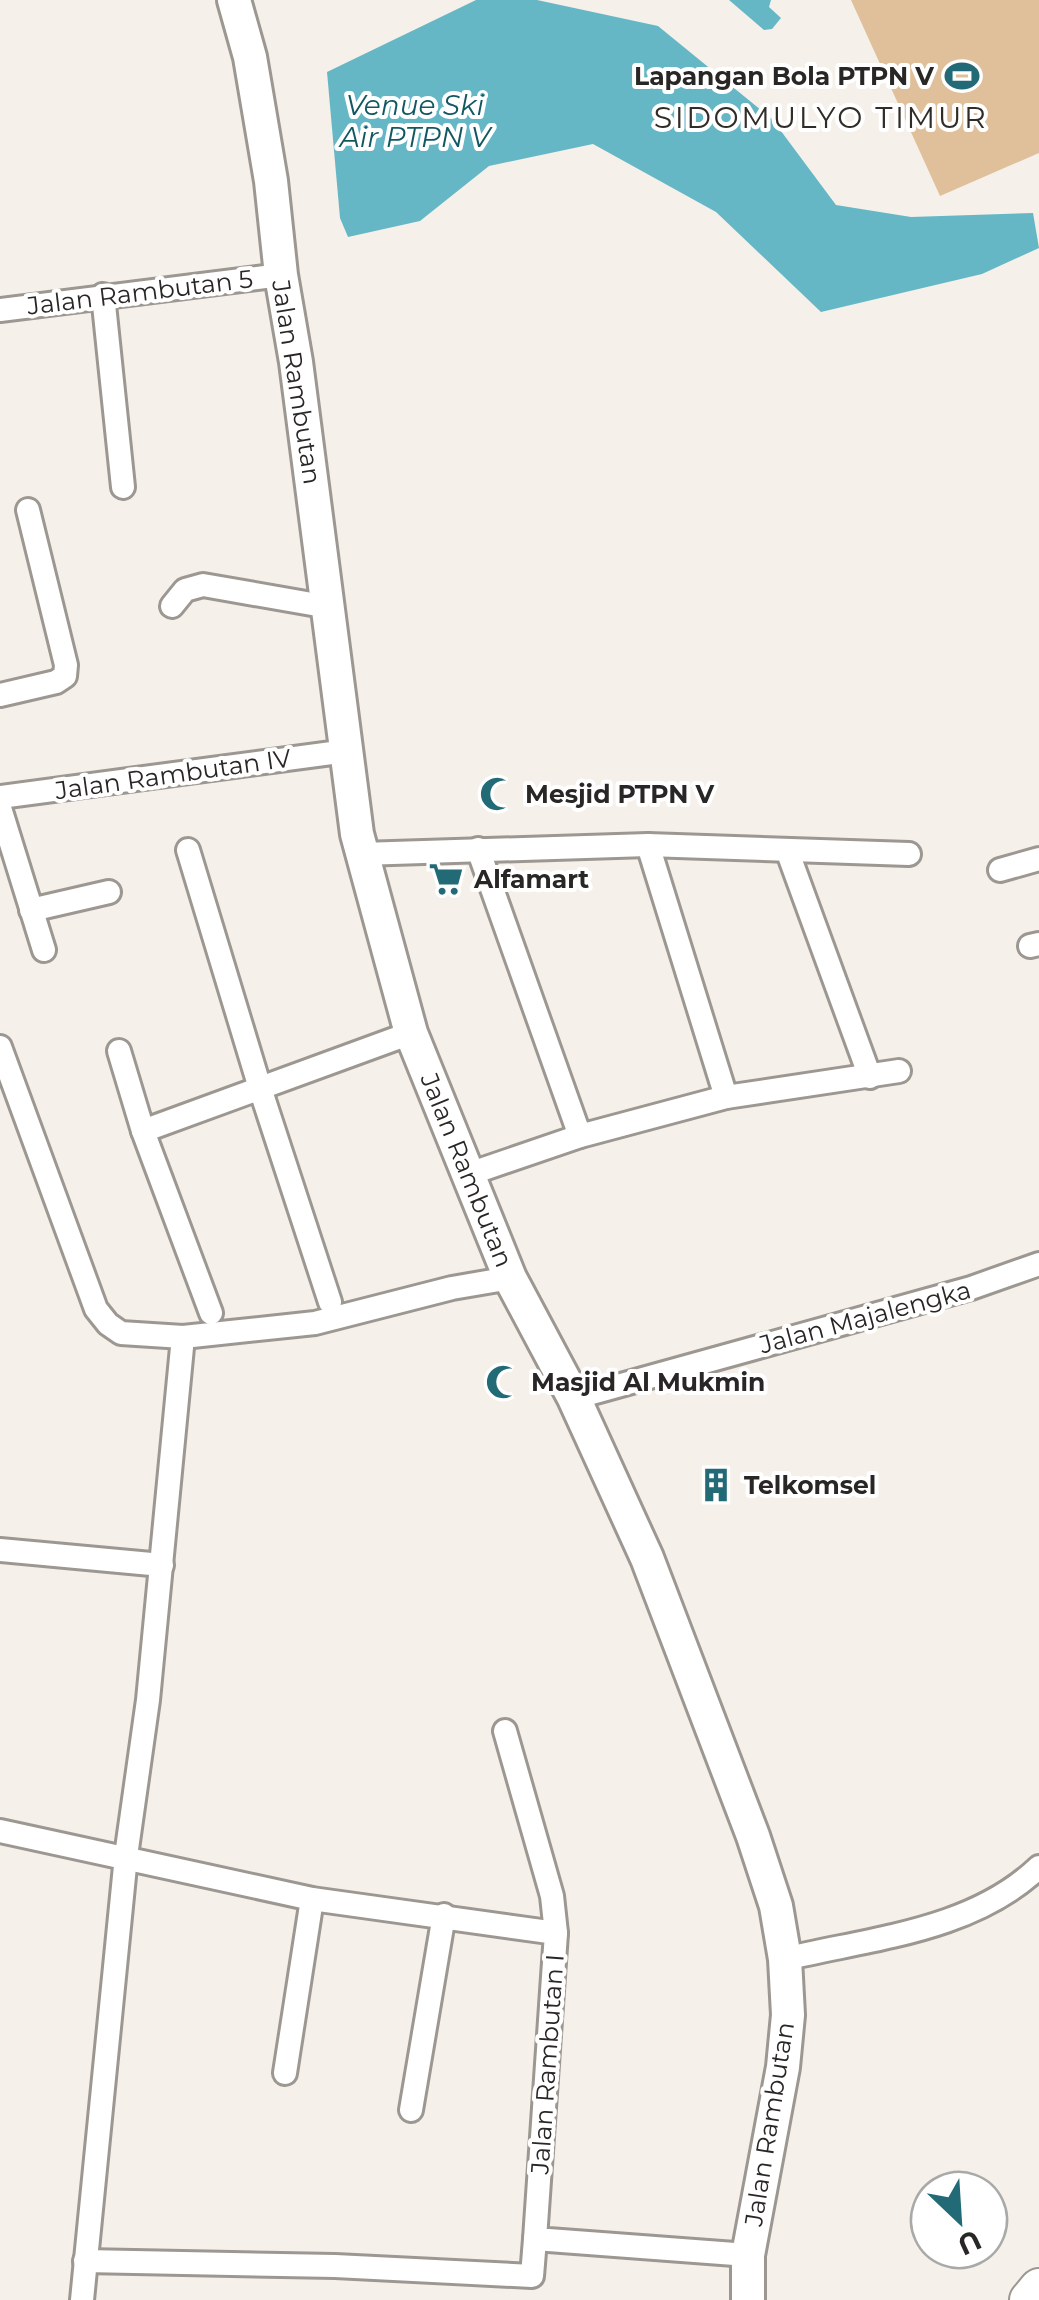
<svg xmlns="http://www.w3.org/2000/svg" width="1039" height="2300" viewBox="0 0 1039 2300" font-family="Montserrat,sans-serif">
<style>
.green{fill:#dfc09b}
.water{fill:#66b7c5}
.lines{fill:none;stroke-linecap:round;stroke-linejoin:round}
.street-casing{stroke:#9d9791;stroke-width:28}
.secondary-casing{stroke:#9d9791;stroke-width:38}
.primary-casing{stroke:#9d9791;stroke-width:42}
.street{stroke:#fff;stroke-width:22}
.secondary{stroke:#fff;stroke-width:32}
.primary{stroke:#fff;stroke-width:38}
.labels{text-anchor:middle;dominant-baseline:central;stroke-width:8;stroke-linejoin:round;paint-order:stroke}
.poi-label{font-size:25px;font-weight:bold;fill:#292725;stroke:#fff;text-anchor:start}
.street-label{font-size:25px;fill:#292725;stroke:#fff}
.water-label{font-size:28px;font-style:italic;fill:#125862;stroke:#fff}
.quarter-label{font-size:30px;letter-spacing:2.5px;fill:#302c27;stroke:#fff}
</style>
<rect width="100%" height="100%" fill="#f5f0e9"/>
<!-- green -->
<polygon class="green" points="851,0 1039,0 1039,153 940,196"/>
<!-- water -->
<g class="water">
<polygon points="476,0 537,0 658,26 772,119 836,205 911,217 1033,213 1039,248 982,274 821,312 716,212 593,144 489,166 420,221 348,237 340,218 327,72"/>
<polygon points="729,0 771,0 769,7 781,18 772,29 764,30"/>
</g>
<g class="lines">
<!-- street casing -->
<g class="street-casing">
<g id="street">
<polyline points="103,295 123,487"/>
<polyline points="0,310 281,275"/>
<polyline points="172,606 185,590 203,585 329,607"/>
<polyline points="0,695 56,682 65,676 66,665 28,510"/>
<polyline points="0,797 347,751"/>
<polyline points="0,808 44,950"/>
<polyline points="648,845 726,1097"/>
<polyline points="478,849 580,1136"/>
<polyline points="188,850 260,1088 330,1302"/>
<polyline points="787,850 870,1077"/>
<polyline points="361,854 648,845 909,854"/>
<polyline points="1000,870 1039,859"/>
<polyline points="31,910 109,892"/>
<polyline points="1030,946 1039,944"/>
<polyline points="0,1047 96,1309 108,1324 121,1333 183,1337 315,1323 452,1288 510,1278"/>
<polyline points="119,1051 143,1131"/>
<polyline points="469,1174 580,1136 726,1097 899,1071"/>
<polyline points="211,1313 143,1131 411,1033"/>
<polyline points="574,1398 971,1288 1039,1264"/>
<polyline points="0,1550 162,1565"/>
<polyline points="505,1731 552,1896 556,1933"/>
<polyline points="0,1831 312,1899 556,1933 535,2239 748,2255"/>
<path d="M785,1959c87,-21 187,-28 254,-92"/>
<polyline points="285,2073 312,1899"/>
<polyline points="411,2110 444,1915"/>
<polyline points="85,2261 335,2266 532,2276 535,2239"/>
<polyline points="82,2300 126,1856 148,1700 183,1337"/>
</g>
</g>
<!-- secondary casing -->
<g class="secondary-casing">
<polyline id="secondary" points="234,0 250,57 271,181 281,275 296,362 357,834 411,1033 510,1278 574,1398 647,1558 753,1836 776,1906 785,1959 788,2015 783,2067 748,2255 748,2300"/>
</g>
<!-- primary casing -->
<g class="primary-casing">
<polyline id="primary" points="1029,2300 1039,2288"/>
</g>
<!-- street -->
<use href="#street" class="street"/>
<!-- secondary -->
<use href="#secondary" class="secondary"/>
<!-- primary -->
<use href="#primary" class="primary"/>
</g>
<!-- icons -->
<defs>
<g id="stadium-bare" transform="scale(2.7)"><path d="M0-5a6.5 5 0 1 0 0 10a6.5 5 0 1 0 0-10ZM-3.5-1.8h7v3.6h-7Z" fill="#216a76" stroke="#fff" stroke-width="2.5" paint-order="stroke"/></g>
<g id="mosque-bare" transform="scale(2.7)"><path d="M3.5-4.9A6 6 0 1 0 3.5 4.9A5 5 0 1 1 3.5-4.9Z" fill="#216a76" stroke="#fff" stroke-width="2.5" paint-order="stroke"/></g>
<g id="supermarket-bare" transform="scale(2.7)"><path d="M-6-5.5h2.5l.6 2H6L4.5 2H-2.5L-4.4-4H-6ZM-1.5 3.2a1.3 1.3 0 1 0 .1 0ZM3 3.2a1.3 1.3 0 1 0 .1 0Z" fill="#216a76" stroke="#fff" stroke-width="2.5" paint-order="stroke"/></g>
<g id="building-bare" transform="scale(2.7)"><path d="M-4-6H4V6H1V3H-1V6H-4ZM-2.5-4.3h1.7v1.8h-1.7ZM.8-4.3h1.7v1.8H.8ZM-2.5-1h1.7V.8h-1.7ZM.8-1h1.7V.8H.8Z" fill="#216a76" stroke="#fff" stroke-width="2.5" paint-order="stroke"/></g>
</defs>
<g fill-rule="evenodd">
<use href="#stadium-bare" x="962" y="76"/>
<use href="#mosque-bare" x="497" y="794"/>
<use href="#supermarket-bare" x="446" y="879"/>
<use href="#mosque-bare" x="503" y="1382"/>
<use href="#building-bare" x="716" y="1485"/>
</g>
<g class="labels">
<!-- poi labels -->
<g class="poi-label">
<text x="934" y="76" text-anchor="end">Lapangan Bola PTPN V</text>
<text x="525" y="794">Mesjid PTPN V</text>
<text x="474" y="879">Alfamart</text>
<text x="531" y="1382">Masjid Al Mukmin</text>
<text x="744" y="1485">Telkomsel</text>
</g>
<!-- street labels -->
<g class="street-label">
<text transform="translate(140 292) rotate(-7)">Jalan Rambutan 5</text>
<text transform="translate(297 382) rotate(81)">Jalan Rambutan</text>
<text transform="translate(173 774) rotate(-8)">Jalan Rambutan IV</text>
<text transform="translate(467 1170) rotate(68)">Jalan Rambutan</text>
<text transform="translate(865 1317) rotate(-15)">Jalan Majalengka</text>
<text transform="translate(547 2064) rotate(-86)">Jalan Rambutan I</text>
<text transform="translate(769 2124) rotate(-81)">Jalan Rambutan</text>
</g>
<!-- water labels -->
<g class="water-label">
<text x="415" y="105">Venue Ski<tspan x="415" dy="32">Air PTPN V</tspan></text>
</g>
<!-- quarter labels -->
<g class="quarter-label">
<text x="821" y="117">SIDOMULYO TIMUR</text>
</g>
</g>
<!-- north arrow -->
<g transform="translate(959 2220) rotate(155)"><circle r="48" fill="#ffffff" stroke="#a9a9a8" stroke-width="2.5"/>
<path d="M0-8L18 38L0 25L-18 38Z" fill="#216a76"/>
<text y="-15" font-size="28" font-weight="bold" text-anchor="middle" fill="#292725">U</text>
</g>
</svg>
